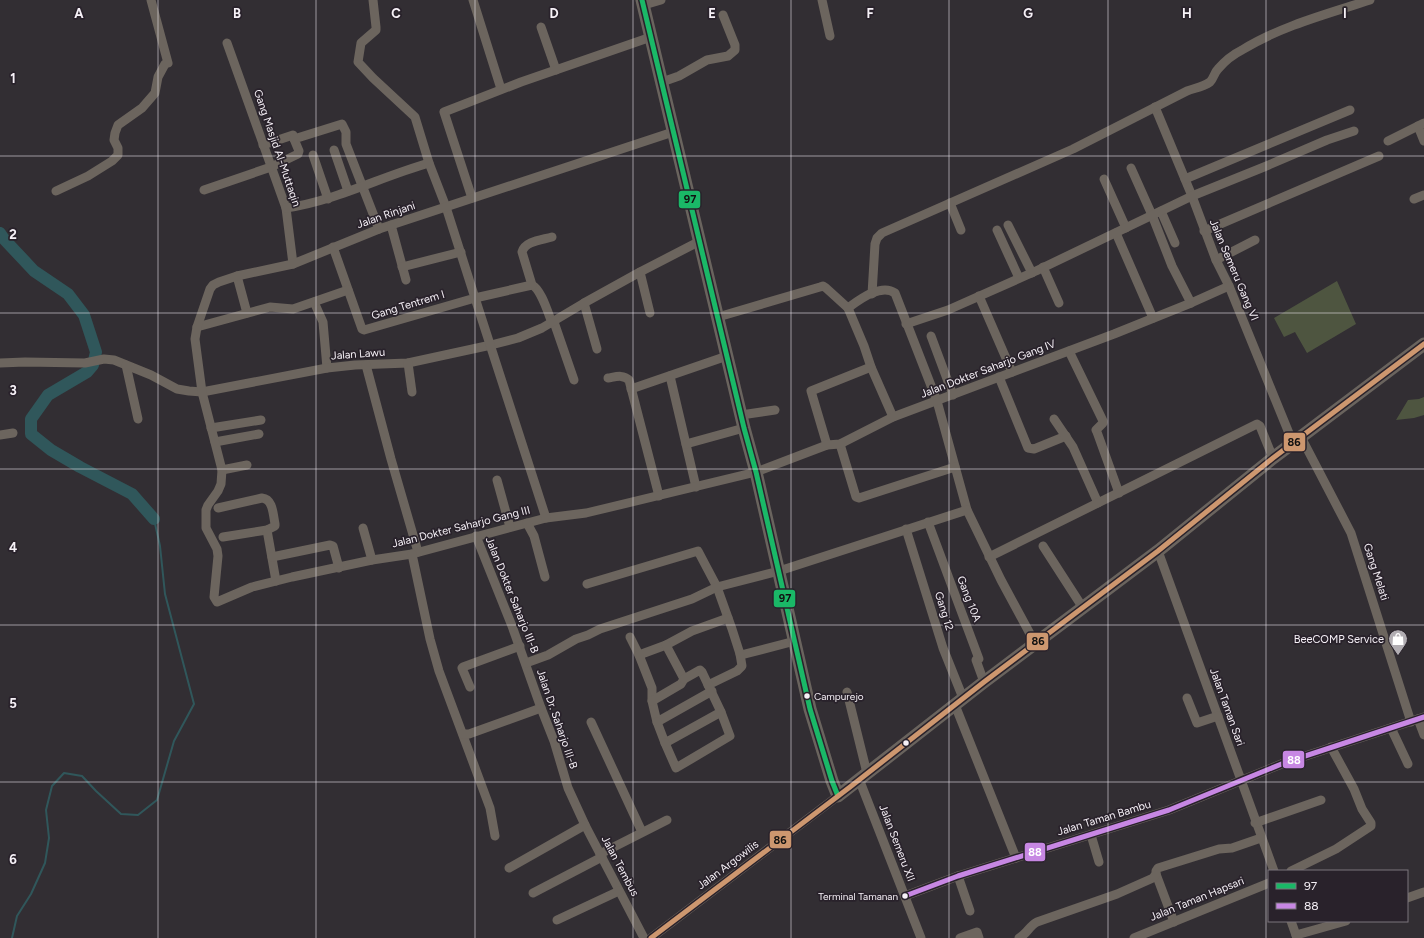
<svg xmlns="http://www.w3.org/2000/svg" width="1424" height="938" viewBox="0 0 1424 938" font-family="Figtree,sans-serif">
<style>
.green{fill:#4e5540}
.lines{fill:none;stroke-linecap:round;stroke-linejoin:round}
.stream{stroke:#30575b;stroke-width:2}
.river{stroke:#30575b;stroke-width:12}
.minor{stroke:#6c655e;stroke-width:9}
.highway{stroke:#6a645e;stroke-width:13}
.bus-1-casing{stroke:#29222b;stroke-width:8}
.bus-2-casing{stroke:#29222b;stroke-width:8}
.bus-3-casing{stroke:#29222b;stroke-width:8}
.bus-1{stroke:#1ab867;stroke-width:5}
.bus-2{stroke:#c787e3;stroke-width:5}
.bus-3{stroke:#cd976f;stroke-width:5}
.grid{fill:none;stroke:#f6f1f7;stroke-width:1;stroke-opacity:0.55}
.bus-dot{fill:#f6f1f7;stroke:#29222b;stroke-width:1.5}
.labels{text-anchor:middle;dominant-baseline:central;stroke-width:3.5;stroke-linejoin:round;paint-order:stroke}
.bus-label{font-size:10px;fill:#f6f1f7;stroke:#29222b;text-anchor:start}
.street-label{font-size:11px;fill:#f6f1f7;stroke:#29222b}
.poi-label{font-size:11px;fill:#f6f1f7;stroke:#29222b;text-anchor:end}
.grid-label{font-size:13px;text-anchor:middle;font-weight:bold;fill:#f6f1f7;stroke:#29222b;stroke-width:3.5;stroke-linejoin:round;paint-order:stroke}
.line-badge{stroke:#29222b;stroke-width:1.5}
.badge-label{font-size:11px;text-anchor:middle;font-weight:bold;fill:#fff}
.pale-badge-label{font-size:11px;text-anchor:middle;font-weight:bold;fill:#111}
</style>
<rect width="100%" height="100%" fill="#322e33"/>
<!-- green -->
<g class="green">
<polygon points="1337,281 1356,324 1307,353 1295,332 1284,337 1274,318"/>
<polygon points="1424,397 1424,415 1414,418 1396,420 1408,400 1419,399"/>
</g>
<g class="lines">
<!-- stream -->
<polyline class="stream" points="12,938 17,916 31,894 45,863 49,838 46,810 52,786 64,773 82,776 96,791 121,814 138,815 157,800 174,741 194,704 165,594 160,546 154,519"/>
<!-- river -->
<polyline class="river" points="0,233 4,239 34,271 68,294 84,315 96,352 93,365 87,372 48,395 31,419 31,434 51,450 80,467 132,494 154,519"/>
<!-- minor -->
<g class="minor">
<polyline points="373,0 376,27 376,30 361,43 358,62 373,78 415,117 429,163"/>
<polyline points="473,0 501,89"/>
<polyline points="822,0 830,36"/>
<polyline points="644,5 661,0"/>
<polyline points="541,27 556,70"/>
<polyline points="227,43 286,208 293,264"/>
<polyline points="662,82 679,76 707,60 728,56 735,50 735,45 723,15"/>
<polyline points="1155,107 1192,196 1216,260 1229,286 1293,443"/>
<polyline points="1418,126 1424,141"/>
<polyline points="1388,141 1424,123"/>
<polyline points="263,145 293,135 294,139"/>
<polyline points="334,150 348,191"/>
<polyline points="313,155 328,199"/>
<polyline points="1131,168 1152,215 1172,266 1191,303"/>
<polyline points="1104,179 1126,228"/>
<polyline points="1185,179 1350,110"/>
<polyline points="204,190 271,167 298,154 299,151 294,139 342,124 346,132 346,144 379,229"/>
<polyline points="56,191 88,176 112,161 118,155 118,148 114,140 115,133 118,125 142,108 155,93 158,77 165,64 168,63 151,0"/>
<polyline points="472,198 444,112 521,82 651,37"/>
<polyline points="1414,199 1424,195"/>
<polyline points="950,203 961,230"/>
<path d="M286,208c49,-7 94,-31 143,-45l17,44 29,91 -111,32 -2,-1 -29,-82"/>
<polyline points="1161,211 1175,243"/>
<polyline points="391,225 406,280"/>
<polyline points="1008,225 1032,273"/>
<polyline points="997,230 1019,278"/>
<polyline points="1204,231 1379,156"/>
<polyline points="1116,233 1153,318"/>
<polyline points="1216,260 1255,240"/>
<polyline points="402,267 461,252"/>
<polyline points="1043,267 1059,303"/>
<polyline points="640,272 650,313"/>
<polyline points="237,276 247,313"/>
<path d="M532,285c9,4 16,28 20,38"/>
<path d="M872,294l3,-50 2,-6 5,-5 191,-84 114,-58c8,-3 16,-4 23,-9 4,-4 4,-9 8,-13 6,-7 16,-15 24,-19 39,-24 85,-36 128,-50"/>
<polyline points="979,296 1012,372"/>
<polyline points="314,302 323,322 327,368"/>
<polyline points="584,303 597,349"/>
<path d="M848,308c11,-8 33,-25 47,-15l42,108 30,109 34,70 34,63"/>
<polyline points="718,317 820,287 823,286 826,288 848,308 864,346 871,367 893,417"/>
<polyline points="554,322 574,380"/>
<polyline points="906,324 948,310 1036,271 1192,196 1264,167 1327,140 1354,131"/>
<polyline points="197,327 270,307 293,309 348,290"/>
<polyline points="931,336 953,395"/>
<polyline points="1069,351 1103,421 1103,423 1096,430 1097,432 1119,493"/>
<polyline points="0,363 25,362 85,363 104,359 114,360 151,375 177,389 189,391 202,392 327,368 355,365 408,363 491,345 518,338 542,328 584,303 640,272 700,241"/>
<polyline points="408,363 412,392"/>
<polyline points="126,365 138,419"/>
<polyline points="366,365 391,459 418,552"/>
<polyline points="670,376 696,487"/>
<polyline points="999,377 1028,448 1034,449 1066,436"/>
<path d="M608,378c7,-1 15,-4 21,2l30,116"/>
<polyline points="631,389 727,356"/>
<polyline points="741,415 775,410"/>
<polyline points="1054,419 1073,447 1098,503"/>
<polyline points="211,428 261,420"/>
<polyline points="0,435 13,433"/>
<polyline points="1301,437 1351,533 1411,722"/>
<polyline points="215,442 259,434"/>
<polyline points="686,444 744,428"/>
<polyline points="840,444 856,497 859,498 955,467"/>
<polyline points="827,445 811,391 871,367"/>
<polyline points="247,465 222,470 202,392 195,339 197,327 210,289 213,285 219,282 237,276 293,264 379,229 673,132"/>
<polyline points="222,470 221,484 218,491 208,505 206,510 206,528 217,549 218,556 214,597 217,602 252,587 292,577 372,560 412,554 546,518 586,513 756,472 827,445 840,444 893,417 1114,334 1191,303 1229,286"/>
<polyline points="497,480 510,527"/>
<path d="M218,508l44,-10c11,1 11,16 13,26v2l-8,4 -44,7"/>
<path d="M546,518l-71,-220 57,-13 -10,-33c3,-11 20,-12 30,-15"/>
<polyline points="928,522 979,659 976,660 984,682"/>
<polyline points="527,523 534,536 545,577"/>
<polyline points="363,528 372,560"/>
<polyline points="906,529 943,648 963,698"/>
<polyline points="267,530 276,581"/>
<polyline points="476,536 512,626 541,708 554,741 568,788 585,825 644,938"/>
<polyline points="1043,546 1083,608"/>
<polyline points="1158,551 1274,871"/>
<polyline points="412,554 430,639 439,671 490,808 495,836"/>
<polyline points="272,557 330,545 333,546 339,568"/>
<polyline points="989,557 1257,424 1260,426 1273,458"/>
<polyline points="587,584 698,551 717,587 732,629 740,654 741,655 795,641"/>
<polyline points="630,637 639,655"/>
<polyline points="526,663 548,655 576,639 588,635 600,629 692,599 717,587 779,571 967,510"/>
<polyline points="708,685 737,671 742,666 740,654"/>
<polyline points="470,687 462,668 463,667 520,646"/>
<polyline points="712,691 657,722 652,701 652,688 639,655 666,645 692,631 728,618"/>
<polyline points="847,692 867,773"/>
<polyline points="1187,698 1197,723 1218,716"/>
<polyline points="652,701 681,684 684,679 666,645"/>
<polyline points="955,705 1016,858"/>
<polyline points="1418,719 1424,735"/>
<polyline points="591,722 642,832"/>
<polyline points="657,722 665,743 721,712"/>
<polyline points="1391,728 1408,764"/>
<polyline points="463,734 469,734 541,708"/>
<polyline points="665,743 676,768 730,736 721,712 702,672 700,670 684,679"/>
<polyline points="859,779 921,938"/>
<polyline points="1255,823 1321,800"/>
<polyline points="1091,835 1099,862"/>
<polyline points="600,854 667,820"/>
<polyline points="509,868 585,825"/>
<polyline points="1291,871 1336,849 1371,826 1371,823 1362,809 1354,789 1331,747"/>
<polyline points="1156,874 1174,922"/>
<polyline points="958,876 970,911"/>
<polyline points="533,893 602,857"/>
<polyline points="905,896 958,876 1169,810 1284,763 1424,717"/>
<polyline points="1407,898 1424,892"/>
<polyline points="557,920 619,891"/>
<polyline points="1291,921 1297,938"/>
<polyline points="1296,935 1346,921"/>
<polyline points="651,938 838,796"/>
<polyline points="960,938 977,932 979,938"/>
<path d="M1019,938c8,-4 10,-12 18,-16l80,-28 36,-16 3,-4v-3l2,-3 61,-19 13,-1 29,-10"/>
<polyline points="1134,938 1269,883"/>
</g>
<!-- highway -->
<polyline class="highway" points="642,0 744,428 756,472 810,709 832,781 838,796 984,682 1158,551 1273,458 1424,344"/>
<!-- bus-1 casing -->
<g class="bus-1-casing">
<polyline id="bus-1" points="642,0 744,428 756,472 810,709 832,781 838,796"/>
</g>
<!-- bus-2 casing -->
<g class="bus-2-casing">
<polyline id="bus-2" points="905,896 958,876 1169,810 1284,763 1424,717"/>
</g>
<!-- bus-3 casing -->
<g class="bus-3-casing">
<polyline id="bus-3" points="651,938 850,787 984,682 1158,551 1273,458 1424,344"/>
</g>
<!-- bus-1 -->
<use href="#bus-1" class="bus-1"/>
<!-- bus-2 -->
<use href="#bus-2" class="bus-2"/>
<!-- bus-3 -->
<use href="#bus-3" class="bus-3"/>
</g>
<!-- grid -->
<path class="grid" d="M158,0v938M316,0v938M475,0v938M633,0v938M791,0v938M949,0v938M1108,0v938M1266,0v938M0,156h1424M0,313h1424M0,469h1424M0,625h1424M0,782h1424"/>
<!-- icons -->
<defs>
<g id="shop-pin" transform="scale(1)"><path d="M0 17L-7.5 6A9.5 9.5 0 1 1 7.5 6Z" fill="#b1adb2" stroke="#29222b"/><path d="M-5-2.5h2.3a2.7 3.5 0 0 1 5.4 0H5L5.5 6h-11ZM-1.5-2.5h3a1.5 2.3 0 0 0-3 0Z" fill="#fff"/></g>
</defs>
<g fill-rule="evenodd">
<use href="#shop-pin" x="1398" y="639"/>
</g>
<!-- markers -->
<g class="bus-dot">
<circle cx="807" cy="696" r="3.5"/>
<circle cx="906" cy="743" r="3.5"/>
<circle cx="905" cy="896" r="3.5"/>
</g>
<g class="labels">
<!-- bus labels -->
<g class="bus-label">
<text x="814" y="696">Campurejo</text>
<text x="898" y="896" text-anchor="end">Terminal Tamanan</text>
</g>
<!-- street labels -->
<g class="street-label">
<text transform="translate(277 148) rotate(71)">Gang Masjid Al-Muttaqin</text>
<text transform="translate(386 215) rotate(-19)">Jalan Rinjani</text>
<text transform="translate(1234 270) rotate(67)">Jalan Semeru Gang VI</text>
<text transform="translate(408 305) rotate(-17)">Gang Tentrem I</text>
<text transform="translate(358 354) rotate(-4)">Jalan Lawu</text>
<text transform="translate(988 369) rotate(-21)">Jalan Dokter Saharjo Gang IV</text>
<text transform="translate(461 527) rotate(-14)">Jalan Dokter Saharjo Gang III</text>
<text transform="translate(1376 572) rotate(72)">Gang Melati</text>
<text transform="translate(512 595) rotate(68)">Jalan Dokter Saharjo III-B</text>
<text transform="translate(969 599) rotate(69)">Gang 10A</text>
<text transform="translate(944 611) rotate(73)">Gang 12</text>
<text transform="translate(1227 707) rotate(70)">Jalan Taman Sari</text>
<text transform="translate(557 719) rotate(71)">Jalan Dr. Saharjo III-B</text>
<text transform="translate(1104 818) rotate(-17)">Jalan Taman Bambu</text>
<text transform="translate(897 843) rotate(69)">Jalan Semeru XII</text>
<text transform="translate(728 865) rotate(-37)">Jalan Argowilis</text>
<text transform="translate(620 866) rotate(62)">Jalan Tembus</text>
<text transform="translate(1197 899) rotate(-22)">Jalan Taman Hapsari</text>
</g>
<!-- poi labels -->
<g class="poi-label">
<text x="1384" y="639">BeeCOMP Service</text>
</g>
</g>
<g class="grid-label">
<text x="79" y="18">A</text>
<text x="237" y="18">B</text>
<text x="396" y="18">C</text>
<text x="554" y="18">D</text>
<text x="712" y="18">E</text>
<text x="870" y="18">F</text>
<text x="1028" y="18">G</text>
<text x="1187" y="18">H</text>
<text x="1345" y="18">I</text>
<text x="13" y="83">1</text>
<text x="13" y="239">2</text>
<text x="13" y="395">3</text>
<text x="13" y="552">4</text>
<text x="13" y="708">5</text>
<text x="13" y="864">6</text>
</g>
<g class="line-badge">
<rect x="678" y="190" width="23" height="19" rx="4" fill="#1ab867"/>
<rect x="1283" y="432" width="23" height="20" rx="4" fill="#cd976f"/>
<rect x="773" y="589" width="23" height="19" rx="4" fill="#1ab867"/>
<rect x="1026" y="632" width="23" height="19" rx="4" fill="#cd976f"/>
<rect x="1282" y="750" width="23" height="19" rx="4" fill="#c787e3"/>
<rect x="769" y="830" width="23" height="19" rx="4" fill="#cd976f"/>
<rect x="1024" y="842" width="22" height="20" rx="4" fill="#c787e3"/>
</g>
<g class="badge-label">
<text x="1294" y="764">88</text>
<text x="1035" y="856">88</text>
</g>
<g class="pale-badge-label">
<text x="690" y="203">97</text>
<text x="1294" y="446">86</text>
<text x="785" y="602">97</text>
<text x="1038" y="645">86</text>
<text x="780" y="844">86</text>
</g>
<!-- legend -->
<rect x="1268" y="870" width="140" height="52" fill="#29222b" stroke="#7b757d"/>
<rect x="1276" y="883" width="20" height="6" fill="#1ab867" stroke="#7b757d"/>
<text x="1304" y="890" font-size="12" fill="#f6f1f7">97</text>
<rect x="1276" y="903" width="20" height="6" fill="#c787e3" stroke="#7b757d"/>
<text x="1304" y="910" font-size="12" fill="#f6f1f7">88</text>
</svg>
